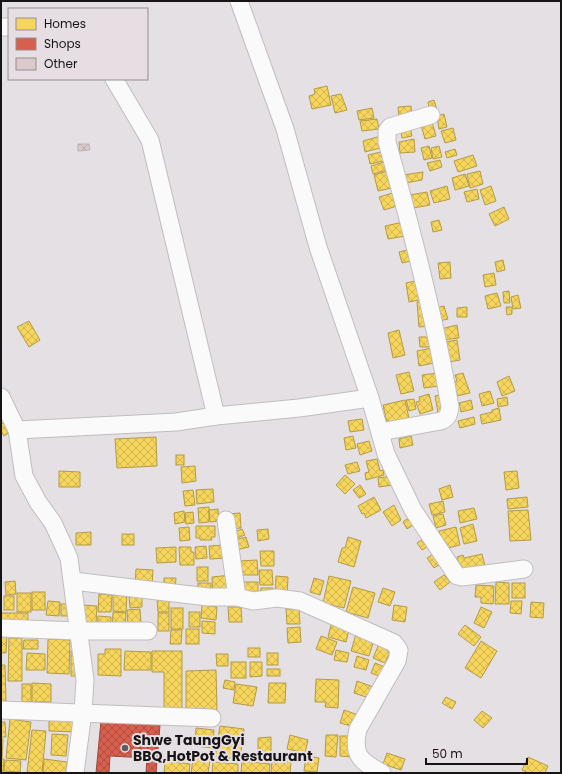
<svg xmlns="http://www.w3.org/2000/svg" width="562" height="774" viewBox="0 0 562 774" font-family="Poppins,sans-serif">
<style>
.homes{fill:url(#homes-cross-hatch);stroke:#b39b47}
.shops{fill:url(#shops-cross-hatch);stroke:#9d493c}
.building{fill:url(#building-cross-hatch);stroke:#b8b4b5}
.lines{fill:none;stroke-linecap:round;stroke-linejoin:round}
.minor-casing{stroke:#c0bdbf;stroke-width:19}
.minor{stroke:#fbfafb;stroke-width:17}
.poi-dot{fill:#5f5b5e;stroke:#e7dee4;stroke-width:1.5}
.labels{text-anchor:middle;dominant-baseline:central;stroke-width:4;stroke-linejoin:round;paint-order:stroke}
.poi-label{font-size:14px;font-weight:bold;fill:#171416;stroke:#e7dee4;text-anchor:start}
</style>
<defs>
<pattern id="homes-cross-hatch" width="8" height="8" patternUnits="userSpaceOnUse"><rect width="8" height="8" fill="#f6d55c"/><path d="M0 0l8 8M0 8l8-8" fill="none" stroke="#d2b64f"/></pattern>
<pattern id="shops-cross-hatch" width="8" height="8" patternUnits="userSpaceOnUse"><rect width="8" height="8" fill="#d6604d"/><path d="M0 0l8 8M0 8l8-8" fill="none" stroke="#ad4e3f"/></pattern>
<pattern id="building-cross-hatch" width="8" height="8" patternUnits="userSpaceOnUse"><rect width="8" height="8" fill="#dcc9cc"/><path d="M0 0l8 8M0 8l8-8" fill="none" stroke="#bcacae"/></pattern>
</defs>
<rect width="100%" height="100%" fill="#e5e0e3"/>
<!-- homes -->
<g class="homes">
<polygon points="327,86 331,105 312,109 309,96 315,94 314,89"/>
<polygon points="341,94 347,110 335,113 331,96"/>
<polygon points="434,100 437,110 430,112 428,102"/>
<polygon points="411,106 412,117 399,118 398,107"/>
<polygon points="372,108 374,118 359,120 357,111"/>
<polygon points="444,114 447,127 439,129 437,116"/>
<polygon points="377,119 379,129 362,131 360,121"/>
<polygon points="432,122 436,136 425,139 421,125"/>
<polygon points="410,126 412,136 402,138 400,128"/>
<polygon points="453,128 456,140 445,143 441,131"/>
<polygon points="381,136 384,147 365,152 363,141"/>
<polygon points="414,139 415,152 400,153 399,142"/>
<polygon points="429,146 432,158 424,160 421,148"/>
<polygon points="439,146 442,157 433,159 431,148"/>
<polygon points="455,149 457,155 447,158 445,152"/>
<polygon points="385,151 387,160 370,164 368,155"/>
<polygon points="473,155 477,166 458,172 454,161"/>
<polygon points="440,160 442,167 430,171 427,163"/>
<polygon points="387,161 390,169 373,174 371,166"/>
<polygon points="388,171 392,188 378,191 374,175"/>
<polygon points="480,171 483,184 470,188 467,174"/>
<polygon points="423,172 422,180 405,183 403,175"/>
<polygon points="465,174 469,186 455,190 452,178"/>
<polygon points="447,186 450,199 434,203 430,191"/>
<polygon points="491,186 496,201 485,205 480,190"/>
<polygon points="477,189 479,199 467,202 464,192"/>
<polygon points="396,192 400,205 384,210 379,197"/>
<polygon points="427,192 430,205 413,208 410,195"/>
<polygon points="504,207 509,219 495,226 489,214"/>
<polygon points="439,220 442,230 433,232 431,222"/>
<polygon points="408,221 411,235 388,239 385,226"/>
<polygon points="412,249 415,260 402,263 399,252"/>
<polygon points="503,260 505,270 497,272 495,262"/>
<polygon points="450,262 451,278 440,279 438,263"/>
<polygon points="494,273 496,285 485,287 483,275"/>
<polygon points="420,280 424,299 409,302 406,283"/>
<polygon points="509,291 510,303 504,303 503,292"/>
<polygon points="497,293 501,306 488,309 485,296"/>
<polygon points="518,295 521,308 513,309 511,297"/>
<polygon points="428,301 431,326 419,327 417,302"/>
<polygon points="444,306 448,319 439,321 435,308"/>
<polygon points="467,307 467,317 457,317 457,308"/>
<polygon points="506,307 512,307 512,314 507,315"/>
<polygon points="29,321 40,340 29,347 17,327"/>
<polygon points="457,325 459,338 442,340 441,329"/>
<polygon points="399,330 405,355 393,358 388,333"/>
<polygon points="419,337 431,337 431,347 420,347"/>
<polygon points="457,340 460,360 449,362 445,342"/>
<polygon points="432,348 434,363 419,366 417,351"/>
<polygon points="409,372 414,391 401,394 396,375"/>
<polygon points="437,373 439,386 424,388 422,375"/>
<polygon points="463,373 470,393 457,396 453,382 457,381 455,375"/>
<polygon points="509,376 515,391 502,396 497,382"/>
<polygon points="490,391 494,403 482,406 479,394"/>
<polygon points="429,394 433,410 420,414 416,402 420,401 419,397"/>
<polygon points="446,394 449,411 438,413 435,396"/>
<polygon points="507,397 508,405 498,407 497,399"/>
<polygon points="414,399 416,409 409,411 406,400"/>
<polygon points="405,400 410,423 388,428 383,405"/>
<polygon points="471,400 473,409 461,412 459,403"/>
<polygon points="499,408 501,420 482,424 480,415 492,412 492,410"/>
<polygon points="474,417 475,424 460,428 458,421"/>
<polygon points="362,419 364,430 350,432 348,421"/>
<polygon points="4,423 10,432 4,436 1,431 1,424"/>
<polygon points="353,436 356,448 346,450 344,438"/>
<polygon points="411,436 413,445 400,448 399,439"/>
<polygon points="156,437 157,466 117,468 115,439"/>
<polygon points="369,441 372,451 360,455 357,444"/>
<rect x="176" y="455" width="8" height="10"/>
<polygon points="377,459 380,471 383,470 384,475 366,480 365,473 369,472 366,461"/>
<polygon points="357,462 360,471 348,474 345,465"/>
<polygon points="195,466 196,481 182,483 181,467"/>
<polygon points="59,471 80,472 80,487 59,487"/>
<polygon points="517,471 519,488 506,490 504,472"/>
<polygon points="345,475 355,484 345,494 336,485"/>
<polygon points="392,476 393,485 379,487 378,478"/>
<polygon points="360,485 366,494 359,498 353,490"/>
<polygon points="450,485 453,497 442,500 439,489"/>
<polygon points="213,489 214,502 197,504 196,490"/>
<polygon points="193,490 195,505 185,506 183,491"/>
<polygon points="374,497 381,510 366,518 364,513 362,514 358,506"/>
<polygon points="527,497 528,507 508,509 507,499"/>
<polygon points="443,501 445,512 432,515 429,504"/>
<polygon points="394,505 401,520 392,526 383,512"/>
<polygon points="209,507 209,522 199,523 198,508"/>
<polygon points="474,508 477,519 460,523 458,511"/>
<polygon points="218,509 219,521 210,522 209,510"/>
<polygon points="528,510 531,540 510,541 508,511"/>
<polygon points="184,511 185,522 175,524 174,513"/>
<polygon points="193,512 194,523 186,524 185,513"/>
<polygon points="240,513 241,528 228,529 227,514"/>
<polygon points="443,514 446,525 436,528 433,516"/>
<polygon points="411,516 416,523 407,529 403,522"/>
<polygon points="473,524 477,541 464,544 460,528"/>
<polygon points="196,526 215,526 215,537 211,537 212,540 200,540 200,538 196,538"/>
<polygon points="189,527 190,540 180,541 179,528"/>
<polygon points="456,527 460,545 444,549 439,531"/>
<polygon points="242,529 245,535 234,539 232,533"/>
<polygon points="268,529 269,539 258,541 257,530"/>
<polygon points="91,532 91,545 76,545 76,533"/>
<rect x="122" y="534" width="12" height="11"/>
<polygon points="246,537 249,547 236,550 235,540"/>
<polygon points="348,537 361,541 354,567 338,562 342,548 345,548"/>
<polygon points="426,537 431,544 422,550 417,543"/>
<polygon points="226,545 227,558 210,559 209,546"/>
<polygon points="206,546 207,558 196,559 195,547"/>
<polygon points="176,547 176,562 157,563 156,548"/>
<polygon points="179,547 191,547 191,552 194,552 194,565 180,565"/>
<polygon points="260,551 274,551 274,566 261,566"/>
<polygon points="435,553 442,563 434,568 427,558"/>
<polygon points="482,554 485,566 461,572 457,557 463,555 464,558"/>
<polygon points="257,560 258,575 241,575 240,561"/>
<rect x="197" y="567" width="11" height="14"/>
<polygon points="136,569 153,570 152,586 135,586"/>
<polygon points="259,570 272,570 273,585 260,585"/>
<polygon points="232,575 233,595 213,597 212,577"/>
<polygon points="444,575 450,582 440,590 434,582"/>
<polygon points="276,576 288,577 287,597 275,596"/>
<polygon points="329,576 351,581 344,608 323,603"/>
<polygon points="164,578 176,578 175,589 164,588"/>
<polygon points="314,578 324,581 320,595 310,592"/>
<polygon points="15,581 16,594 6,595 5,582"/>
<rect x="240" y="582" width="18" height="14"/>
<polygon points="496,582 509,583 509,604 495,604"/>
<rect x="198" y="583" width="13" height="12"/>
<rect x="512" y="583" width="13" height="15"/>
<polygon points="476,585 494,586 493,604 481,603 481,597 475,597"/>
<polygon points="353,587 375,593 368,618 346,612"/>
<polygon points="261,588 273,588 272,596 260,596"/>
<polygon points="383,588 395,592 390,606 378,602"/>
<rect x="32" y="592" width="13" height="18"/>
<rect x="17" y="593" width="14" height="19"/>
<polygon points="99,594 112,595 111,612 98,612"/>
<polygon points="113,594 127,594 126,612 113,611"/>
<rect x="4" y="596" width="10" height="14"/>
<polygon points="129,596 142,596 142,607 130,608"/>
<polygon points="157,599 169,599 169,612 158,612"/>
<polygon points="48,601 60,602 59,616 46,615"/>
<polygon points="511,601 522,601 521,614 510,613"/>
<polygon points="531,602 544,603 543,618 530,617"/>
<rect x="61" y="604" width="13" height="12"/>
<polygon points="83,605 97,606 96,623 82,623"/>
<polygon points="202,605 217,607 216,620 201,618"/>
<polygon points="394,605 407,607 405,622 392,620"/>
<polygon points="228,607 241,607 242,622 229,622"/>
<polygon points="481,607 492,612 484,628 474,623"/>
<rect x="171" y="608" width="12" height="21"/>
<polygon points="140,609 141,624 128,625 127,610"/>
<polygon points="286,609 299,609 300,624 287,624"/>
<polygon points="113,612 126,613 125,631 112,630"/>
<rect x="189" y="612" width="11" height="15"/>
<rect x="1" y="613" width="27" height="10"/>
<rect x="158" y="613" width="11" height="18"/>
<polygon points="98,616 111,617 111,631 97,630"/>
<polygon points="202,621 215,622 215,634 202,633"/>
<polygon points="331,625 349,630 346,642 328,637"/>
<polygon points="465,625 481,637 474,646 458,634"/>
<polygon points="300,627 301,642 288,643 287,628"/>
<rect x="186" y="629" width="13" height="15"/>
<polygon points="171,630 182,630 181,644 170,644"/>
<polygon points="1,634 7,634 6,653 1,653"/>
<polygon points="356,634 374,640 369,656 351,651"/>
<polygon points="321,636 337,642 332,655 316,649"/>
<polygon points="9,638 22,638 22,681 8,681"/>
<polygon points="48,639 70,640 69,674 47,673"/>
<polygon points="24,640 38,640 38,649 23,649"/>
<polygon points="481,641 497,651 481,678 465,668"/>
<polygon points="379,644 391,649 385,663 373,658"/>
<rect x="248" y="648" width="12" height="9"/>
<polygon points="105,649 121,649 121,676 98,675 98,654 105,654"/>
<polygon points="336,650 349,653 347,662 334,660"/>
<rect x="71" y="651" width="9" height="25"/>
<polygon points="125,651 151,652 151,670 124,670"/>
<polygon points="152,651 182,651 182,713 164,713 164,672 152,672"/>
<polygon points="27,653 45,654 45,670 26,670"/>
<rect x="267" y="653" width="11" height="12"/>
<polygon points="216,654 228,654 228,666 217,666"/>
<polygon points="357,656 369,660 366,670 354,667"/>
<rect x="231" y="662" width="15" height="16"/>
<polygon points="250,662 262,662 262,676 250,677"/>
<polygon points="375,663 385,667 381,677 371,673"/>
<polygon points="1,665 5,665 6,702 1,703"/>
<rect x="267" y="669" width="13" height="7"/>
<polygon points="216,670 217,710 186,711 186,671"/>
<polygon points="316,679 339,680 338,708 325,707 326,702 315,702"/>
<polygon points="225,680 235,682 234,690 223,688"/>
<polygon points="357,681 376,688 372,699 354,693"/>
<polygon points="32,683 51,684 51,702 32,702"/>
<polygon points="269,683 286,683 285,703 268,703"/>
<rect x="22" y="684" width="9" height="18"/>
<polygon points="236,684 257,687 253,706 233,703"/>
<polygon points="446,697 456,702 452,709 442,703"/>
<polygon points="344,710 358,715 355,727 340,723"/>
<polygon points="482,711 492,718 483,728 474,720"/>
<polygon points="49,714 78,715 77,732 49,731"/>
<polygon points="10,719 31,722 26,760 6,758"/>
<polygon points="1,722 5,722 6,737 1,737"/>
<polygon points="220,726 244,729 240,759 215,756"/>
<polygon points="196,728 214,730 213,748 195,746"/>
<polygon points="32,730 46,731 42,773 27,773"/>
<polygon points="52,734 68,735 66,756 51,755"/>
<polygon points="290,735 308,740 305,753 287,749"/>
<polygon points="326,735 338,735 336,757 325,756"/>
<polygon points="340,736 354,736 353,757 340,756"/>
<polygon points="271,737 271,753 258,753 258,738"/>
<polygon points="1,739 3,739 2,758 1,758"/>
<polygon points="194,752 211,755 208,773 191,773"/>
<polygon points="387,753 405,759 401,770 383,764"/>
<polygon points="306,756 319,758 317,772 304,771"/>
<polygon points="528,757 548,766 545,773 529,773 522,770"/>
<polygon points="1,759 4,759 3,773 1,773"/>
<polygon points="44,759 67,762 66,773 43,773"/>
<polygon points="5,760 21,761 20,772 4,771"/>
<polygon points="272,760 291,762 290,773 271,773"/>
<polygon points="165,761 190,764 189,773 164,773"/>
<polygon points="242,761 270,764 269,773 241,773"/>
<polygon points="213,762 238,764 238,773 212,773"/>
</g>
<!-- shops -->
<polygon class="shops" points="101,721 160,725 156,773 146,773 147,758 110,756 109,773 96,773"/>
<!-- building -->
<polygon class="building" points="78,144 89,144 90,150 78,151"/>
<g class="lines">
<!-- minor casing -->
<g class="minor-casing">
<g id="minor">
<polyline points="239,1 285,129 318,247 370,398 386,454 413,510 457,576 462,577 524,569"/>
<polyline points="1,27 9,27"/>
<polyline points="114,79 150,140 216,416"/>
<polyline points="1,397 17,430 24,476 38,502 53,523 69,558 85,680 83,712 75,773"/>
<polyline points="17,430 176,422 216,416 299,408 370,398"/>
<path d="M380,432l61,-11c7,-3 8,-7 9,-14 -15,-89 -38,-177 -63,-265v-11l3,-4 41,-12"/>
<polyline points="226,520 237,597"/>
<path d="M73,581l135,16h29l16,4 24,-3 23,3 94,42 5,7 -2,11 -39,68c-6,26 2,32 24,44"/>
<polyline points="1,628 78,631 148,631"/>
<polyline points="1,710 212,718"/>
</g>
</g>
<!-- minor -->
<use href="#minor" class="minor"/>
</g>
<!-- markers -->
<circle class="poi-dot" cx="125" cy="748" r="4"/>
<g class="labels">
<!-- poi labels -->
<g class="poi-label">
<text x="133" y="740">Shwe TaungGyi<tspan x="133" dy="16">BBQ,HotPot &amp; Restaurant</tspan></text>
</g>
</g>
<!-- border -->
<rect width="562" height="774" fill="none" stroke="#171416" stroke-width="4"/>
<!-- legend -->
<rect x="8" y="8" width="140" height="72" fill="#e7dee4" stroke="#948d92"/>
<rect x="16" y="18" width="20" height="12" fill="#f6d55c" stroke="#948d92"/>
<text x="44" y="28" font-size="12" fill="#171416">Homes</text>
<rect x="16" y="38" width="20" height="12" fill="#d6604d" stroke="#948d92"/>
<text x="44" y="48" font-size="12" fill="#171416">Shops</text>
<rect x="16" y="58" width="20" height="12" fill="#dcc9cc" stroke="#948d92"/>
<text x="44" y="68" font-size="12" fill="#171416">Other</text>
<!-- scale -->
<path d="M426 758v6h101v-6" fill="none" stroke="#171416" stroke-width="2"/>
<text x="432" y="758" font-size="12" fill="#171416" stroke="#e7dee4" stroke-width="3" paint-order="stroke">50 m</text>
</svg>
